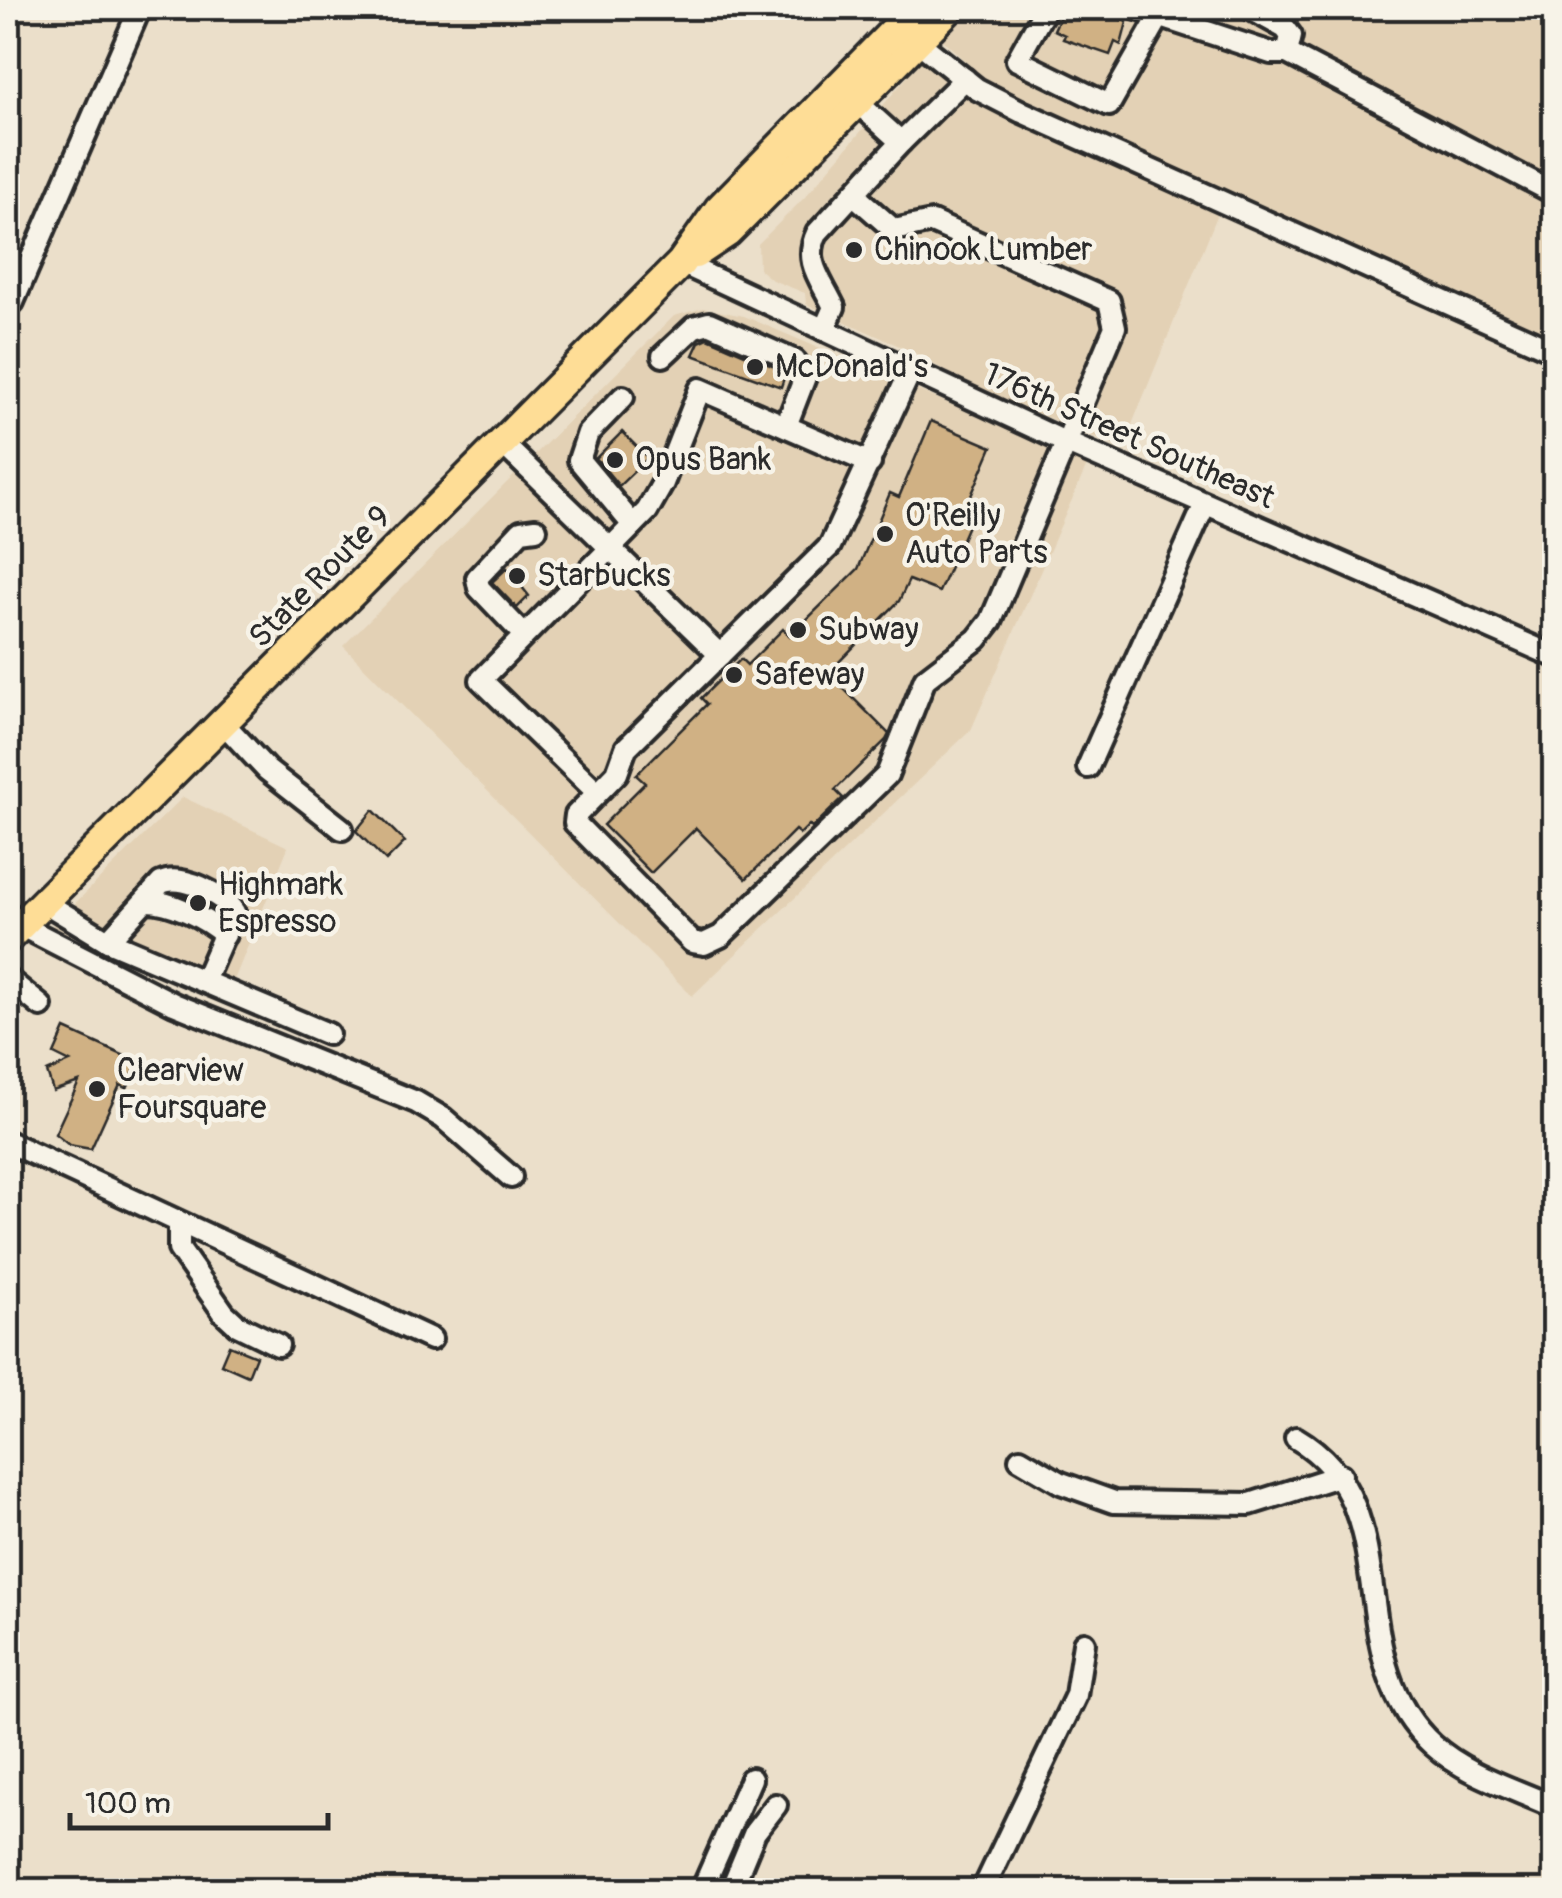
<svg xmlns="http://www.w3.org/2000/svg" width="1562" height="1898" viewBox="0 0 1562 1898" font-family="Pangolin,sans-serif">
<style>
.built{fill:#e3d1b5}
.building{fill:#d0b184;stroke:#2b2b2b;stroke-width:2.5}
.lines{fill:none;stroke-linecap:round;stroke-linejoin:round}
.minor-casing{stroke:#2b2b2b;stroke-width:28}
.major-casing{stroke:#2b2b2b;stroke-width:35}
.minor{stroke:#f7f3e8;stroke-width:20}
.major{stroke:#fedd96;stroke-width:28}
.poi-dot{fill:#2b2b2b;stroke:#f7f3e8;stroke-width:4}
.labels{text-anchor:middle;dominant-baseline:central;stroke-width:9;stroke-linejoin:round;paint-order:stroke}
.poi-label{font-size:32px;fill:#2b2b2b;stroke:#f7f3e8;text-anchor:start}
.street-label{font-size:32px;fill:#2b2b2b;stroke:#f7f3e8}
</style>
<rect width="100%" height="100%" fill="#ebdfca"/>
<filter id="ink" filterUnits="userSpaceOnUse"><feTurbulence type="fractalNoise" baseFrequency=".01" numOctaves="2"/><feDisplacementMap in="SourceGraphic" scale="20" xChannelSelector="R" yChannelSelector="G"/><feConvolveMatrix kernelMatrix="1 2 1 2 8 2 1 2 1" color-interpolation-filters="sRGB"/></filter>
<g filter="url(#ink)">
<!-- built -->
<g class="built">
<polygon points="973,8 1554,8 1554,353 1221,206 1122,449 966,383 915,353 806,304 805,293 772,280 759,269 758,244 806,196 925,56 995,103 1001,89 990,85 942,39"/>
<polygon points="703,308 744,316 1088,463 971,730 692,996 343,646 674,316"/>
<polygon points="183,797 288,847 224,1005 51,927"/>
</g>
<!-- building -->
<g class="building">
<polygon points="1064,8 1094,8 1127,22 1121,45 1115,42 1110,55 1063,39 1065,35 1054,30"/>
<polygon points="708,338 786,372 781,387 693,355 699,342"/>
<polygon points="931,421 992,447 968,503 976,507 939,592 909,580 899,601 828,673 889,734 886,740 835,790 843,798 812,828 809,825 800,834 795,830 746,879 696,828 651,873 603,825 645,783 636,775 707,704 701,698 741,659 747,665 783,629 790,636 858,569 890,493 899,497"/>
<polygon points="622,432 648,458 619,486 596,458"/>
<polygon points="507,568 529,596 517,608 492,582"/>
<polygon points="373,810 405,842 386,861 356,831"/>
<polygon points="65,1029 138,1062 127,1088 120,1085 91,1149 69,1145 55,1134 79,1082 53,1091 47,1072 70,1062 54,1054"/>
<polygon points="229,1345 256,1356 248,1376 221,1364"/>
</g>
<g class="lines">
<!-- minor casing -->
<g class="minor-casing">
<g id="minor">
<polyline points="1046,8 1017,60 1109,105 1159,17"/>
<polyline points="1134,8 1271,53 1287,53 1291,36 1285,28 1249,8"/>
<polyline points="917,41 977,89 1022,112 1554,351"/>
<polyline points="1287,53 1554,193"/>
<polyline points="901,142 965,79"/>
<polyline points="853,194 894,230 932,222 1109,301 1115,327 991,621 977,639 925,679 887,775 721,936 704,944 692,942 575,823 576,815 617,773 626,748 830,546 911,370"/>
<polyline points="681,263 1065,442 1554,656"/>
<polyline points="13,302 140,8"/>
<path d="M824,330l10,-23c-13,-28 -31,-45 -17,-74l84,-91 -44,-40"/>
<polyline points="663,356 694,327 709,323 795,361 805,377 786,426"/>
<polyline points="623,397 588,433 579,460 633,525"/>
<polyline points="502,443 720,655"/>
<polyline points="524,635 479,588 477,578 521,531 536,529"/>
<polyline points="224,724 267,770 342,829"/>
<polyline points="1088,767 1205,504"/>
<polyline points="597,792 481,680 647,511 663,483 700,389 870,463"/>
<path d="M146,901c26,0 59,17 79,34"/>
<polyline points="44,902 108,941 328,1034"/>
<polyline points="20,925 174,1004 416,1102 443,1118 511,1177"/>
<path d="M108,941l53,-58c20,-10 62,11 73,29l-30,69"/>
<polyline points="8,979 41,1006"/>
<polyline points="8,1142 431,1339"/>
<polyline points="179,1224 179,1249 224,1313 237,1325 278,1345"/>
<path d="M1296,1438c116,68 40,219 137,307 33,30 82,44 121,62"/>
<polyline points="1020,1459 1061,1483 1114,1502 1250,1504 1341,1475"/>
<polyline points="702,1890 751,1779"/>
<polyline points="731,1890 755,1832 776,1805"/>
<polyline points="983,1890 1076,1695 1084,1643"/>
</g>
</g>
<!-- major casing -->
<g class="major-casing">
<g id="major">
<polyline points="695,254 728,232 950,8"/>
<polyline points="8,938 681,263 719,209 916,8"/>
</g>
</g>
<!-- minor -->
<use href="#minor" class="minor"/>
<!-- major -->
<use href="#major" class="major"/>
</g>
</g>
<!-- markers -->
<g class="poi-dot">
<circle cx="854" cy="250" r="10"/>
<circle cx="755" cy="367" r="10"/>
<circle cx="615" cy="460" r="10"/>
<circle cx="885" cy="534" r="10"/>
<circle cx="517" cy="576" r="10"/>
<circle cx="798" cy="630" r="10"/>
<circle cx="734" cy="675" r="10"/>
<circle cx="198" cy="903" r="10"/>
<circle cx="97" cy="1089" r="10"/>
</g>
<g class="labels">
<!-- poi labels -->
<g class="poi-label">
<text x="874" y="250">Chinook Lumber</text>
<text x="775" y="367">McDonald's</text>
<text x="635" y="460">Opus Bank</text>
<text x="905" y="516">O'Reilly<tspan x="905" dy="37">Auto Parts</tspan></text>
<text x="537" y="576">Starbucks</text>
<text x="818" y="630">Subway</text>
<text x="754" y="675">Safeway</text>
<text x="218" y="885">Highmark<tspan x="218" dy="37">Espresso</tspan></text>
<text x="117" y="1071">Clearview<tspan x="117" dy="37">Foursquare</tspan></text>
</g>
<!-- street labels -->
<g class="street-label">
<text transform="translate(1129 436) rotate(24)">176th Street Southeast</text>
<text transform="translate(320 577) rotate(-45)">State Route 9</text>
</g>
</g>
<!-- margin -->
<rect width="1562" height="1898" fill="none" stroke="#f7f3e8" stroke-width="40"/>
<rect x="20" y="20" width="1522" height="1858" fill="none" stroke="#2b2b2b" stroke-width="4" filter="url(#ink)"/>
<!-- scale -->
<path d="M70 1813v15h258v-15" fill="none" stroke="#2b2b2b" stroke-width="5"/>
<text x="85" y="1813" font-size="30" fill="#2b2b2b" stroke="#f7f3e8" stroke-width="8" paint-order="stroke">100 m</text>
</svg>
